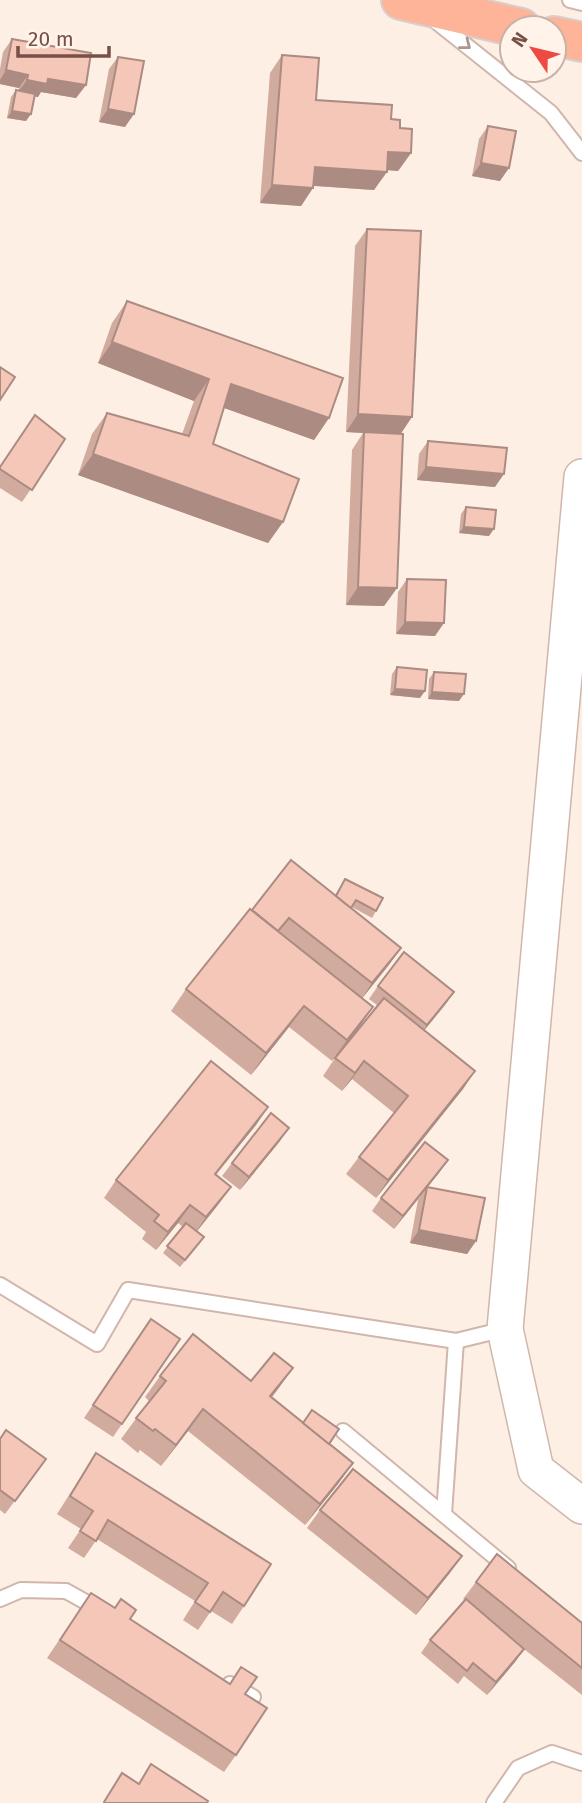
<svg xmlns="http://www.w3.org/2000/svg" width="582" height="1803" viewBox="0 0 582 1803" font-family="'Fira Sans',sans-serif">
<style>
.lines{fill:none;stroke-linecap:round;stroke-linejoin:round}
.service-casing{stroke:#d1b6ac;stroke-width:18}
.tertiary-casing{stroke:#d1b6ac;stroke-width:38}
.trunk-casing{stroke:#d9cecc;stroke-width:42}
.service{stroke:#fff;stroke-width:14}
.tertiary{stroke:#fff;stroke-width:35}
.trunk{stroke:#fdb498;stroke-width:38}
.wall{fill:#d2ab9f}
.shaded-wall{fill:#ab8b82}
.building{fill:#f4c7b9;stroke:#ab8b82;stroke-width:2}
.oneway{stroke:#ad9691}
</style>
<rect width="100%" height="100%" fill="#fdefe3"/>
<g class="lines">
<!-- service casing -->
<g class="service-casing">
<g id="service">
<polyline points="570,0 582,3"/>
<polyline points="433,19 551,113 582,153"/>
<polyline points="0,1285 97,1344 128,1290 456,1341 505,1329"/>
<polyline points="343,1431 508,1568"/>
<polyline points="444,1514 456,1341"/>
<polyline points="0,1599 21,1590 66,1591 100,1610"/>
<polyline points="230,1684 253,1697"/>
<polyline points="494,1803 518,1768 552,1753 582,1763"/>
</g>
</g>
<!-- tertiary casing -->
<g class="tertiary-casing">
<polyline id="tertiary" points="582,477 505,1329 536,1470 582,1506"/>
</g>
<!-- trunk casing -->
<g class="trunk-casing">
<g id="trunk">
<polyline points="401,0 521,28"/>
<polyline points="554,36 582,42"/>
</g>
</g>
<!-- service -->
<use href="#service" class="service"/>
<!-- tertiary -->
<use href="#tertiary" class="tertiary"/>
<!-- trunk -->
<use href="#trunk" class="trunk"/>
</g>
<!-- wall -->
<g class="wall">
<polygon points="12,39 86,85 76,98 41,92 38,97 34,96 26,121 7,118 11,97 16,90 18,91 19,88 0,84 0,69 3,52"/>
<polygon points="282,55 316,100 391,119 400,128 411,153 398,171 387,170 374,190 314,186 301,206 260,203 270,73"/>
<polygon points="118,57 125,127 99,122 109,69"/>
<polygon points="488,126 500,181 472,176 479,139"/>
<polygon points="367,229 400,433 397,588 384,606 346,605 352,450 363,433 346,432 355,246"/>
<polygon points="127,301 329,418 314,440 224,408 213,444 283,522 268,543 78,475 92,434 107,413 182,434 194,401 98,363 112,323"/>
<polygon points="65,439 22,502 0,488 0,467"/>
<polygon points="428,441 495,487 417,480 419,454"/>
<polygon points="466,507 489,536 459,533 461,514"/>
<polygon points="407,579 435,636 396,634 398,592"/>
<polygon points="397,667 420,698 390,695 392,674"/>
<polygon points="434,672 459,701 428,699 429,679"/>
<polygon points="345,879 376,911 372,918 352,907 351,908 401,948 388,966 362,998 373,1007 358,1029 332,1061 289,1027 251,1075 171,1011 186,989 252,910 335,895"/>
<polygon points="378,986 454,992 424,1030 475,1071 463,1089 376,1198 346,1174 359,1157 394,1113 352,1079 342,1091 323,1076 335,1058 377,1005 369,999"/>
<polygon points="268,1107 256,1125 216,1175 231,1187 197,1231 199,1244 180,1267 163,1253 183,1227 178,1223 156,1250 142,1239 146,1232 104,1198 116,1180"/>
<polygon points="280,1141 240,1190 222,1176 232,1163"/>
<polygon points="448,1160 394,1229 372,1211 381,1198"/>
<polygon points="427,1187 476,1241 467,1254 410,1243 418,1200"/>
<polygon points="151,1319 122,1424 113,1437 84,1418"/>
<polygon points="293,1368 272,1397 353,1463 338,1484 305,1525 188,1431 161,1466 140,1450 138,1453 121,1439 149,1401 145,1397 160,1376 251,1381"/>
<polygon points="0,1439 46,1459 5,1514 0,1510"/>
<polygon points="96,1453 244,1606 232,1624 211,1611 198,1630 183,1620 195,1601 97,1539 84,1558 68,1548 81,1529 57,1514"/>
<polygon points="320,1510 462,1556 449,1574 416,1615 307,1528"/>
<polygon points="476,1582 582,1623 582,1695 524,1649 515,1662 487,1695 464,1676 458,1684 421,1653 430,1640 465,1600 463,1599"/>
<polygon points="91,1593 245,1694 236,1755 224,1772 47,1658"/>
</g>
<!-- shaded-wall -->
<g class="shaded-wall">
<polygon points="6,70 28,75 19,88 0,84 0,80"/>
<polygon points="48,79 86,85 76,98 41,92 38,97 17,93 27,80"/>
<polygon points="108,109 134,114 125,127 99,122"/>
<polygon points="12,111 31,114 26,121 7,118"/>
<polygon points="388,152 411,153 398,171 375,169"/>
<polygon points="481,163 509,168 500,181 472,176"/>
<polygon points="315,167 387,172 374,190 303,185"/>
<polygon points="272,185 313,188 301,206 260,203"/>
<polygon points="112,342 209,379 194,401 98,363"/>
<polygon points="231,384 329,418 314,440 216,405"/>
<polygon points="358,414 412,417 400,435 346,432"/>
<polygon points="93,454 283,522 268,543 78,475"/>
<polygon points="426,467 504,474 495,487 417,480"/>
<polygon points="464,527 494,529 489,536 459,533"/>
<polygon points="358,587 397,588 384,606 346,605"/>
<polygon points="405,622 444,623 435,636 396,634"/>
<polygon points="395,689 425,691 420,698 390,695"/>
<polygon points="432,692 464,694 459,701 428,699"/>
<polygon points="401,948 388,966 360,1001 372,983"/>
<polygon points="454,992 445,1005 418,1038 427,1025"/>
<polygon points="304,1006 289,1027 251,1075 266,1053"/>
<polygon points="373,1007 358,1029 332,1061 347,1040"/>
<polygon points="364,1061 352,1079 342,1091 355,1073"/>
<polygon points="475,1071 463,1089 376,1198 388,1180"/>
<polygon points="268,1107 256,1125 202,1191 215,1174"/>
<polygon points="289,1128 280,1141 240,1190 249,1177"/>
<polygon points="448,1160 439,1173 394,1229 403,1216"/>
<polygon points="231,1187 218,1205 194,1235 206,1217"/>
<polygon points="190,1205 178,1223 156,1250 168,1232"/>
<polygon points="419,1230 476,1241 467,1254 410,1243"/>
<polygon points="293,1368 278,1389 255,1418 270,1396"/>
<polygon points="203,1409 188,1431 161,1466 176,1445"/>
<polygon points="353,1463 338,1484 305,1525 320,1504"/>
<polygon points="462,1556 449,1574 416,1615 428,1598"/>
<polygon points="524,1649 515,1662 487,1695 496,1682"/>
</g>
<!-- building -->
<g class="building">
<polygon points="12,39 91,53 86,85 48,79 47,84 27,80 28,75 6,70"/>
<polygon points="282,55 319,58 316,100 392,105 391,119 400,120 400,128 412,129 411,153 388,152 387,172 315,167 313,188 272,185"/>
<polygon points="118,57 144,61 134,114 108,109"/>
<polygon points="16,90 35,94 31,114 12,111"/>
<polygon points="488,126 516,131 509,168 481,163"/>
<polygon points="367,229 421,231 412,417 358,414"/>
<polygon points="127,301 343,378 329,418 231,384 213,444 299,479 283,522 93,454 107,413 189,436 209,379 112,342"/>
<polygon points="0,367 15,377 0,400"/>
<polygon points="35,415 65,439 32,490 0,469 0,467"/>
<polygon points="364,432 403,434 397,588 358,587"/>
<polygon points="428,441 507,448 504,474 426,467"/>
<polygon points="466,507 496,510 494,529 464,527"/>
<polygon points="407,579 446,580 444,623 405,622"/>
<polygon points="397,667 427,670 425,691 395,689"/>
<polygon points="434,672 466,674 464,694 432,692"/>
<polygon points="291,860 401,948 372,983 289,918 278,931 252,910"/>
<polygon points="345,879 383,898 376,911 356,900 351,908 336,896"/>
<polygon points="250,909 373,1007 347,1040 304,1006 266,1053 186,989"/>
<polygon points="404,952 454,992 427,1025 378,986"/>
<polygon points="384,998 475,1071 388,1180 359,1157 408,1096 364,1061 355,1073 335,1058"/>
<polygon points="211,1061 268,1107 215,1174 231,1187 206,1217 190,1205 168,1232 154,1221 159,1215 116,1180"/>
<polygon points="271,1113 289,1128 249,1177 232,1163"/>
<polygon points="425,1142 448,1160 403,1216 381,1198"/>
<polygon points="427,1187 485,1198 476,1241 419,1230"/>
<polygon points="186,1223 204,1237 185,1260 167,1246"/>
<polygon points="151,1319 180,1339 122,1424 93,1405"/>
<polygon points="193,1334 251,1381 274,1353 293,1368 270,1396 353,1463 320,1504 203,1409 176,1445 155,1429 153,1431 136,1418 166,1381 160,1376"/>
<polygon points="312,1410 339,1429 329,1444 303,1423"/>
<polygon points="6,1430 46,1459 15,1501 0,1490 0,1439"/>
<polygon points="96,1453 271,1564 244,1606 223,1592 210,1612 195,1602 208,1583 108,1520 96,1541 80,1531 93,1511 70,1496"/>
<polygon points="353,1469 462,1556 428,1598 320,1510"/>
<polygon points="497,1554 582,1623 582,1668 476,1582"/>
<polygon points="91,1593 115,1608 121,1599 136,1610 130,1619 230,1684 241,1667 257,1677 245,1694 267,1708 236,1755 60,1640"/>
<polygon points="466,1599 524,1649 496,1682 473,1663 467,1671 430,1640"/>
<polygon points="151,1764 208,1801 207,1803 105,1803 104,1802 122,1773 139,1784"/>
</g>
<!-- one-way arrows -->
<defs><path id="oneway-chevron" d="M-2-3.5L2.5 0L-2 3.5" fill="none" stroke-width="1.6" stroke-linecap="round" stroke-linejoin="round" transform="scale(1.75)"/></defs>
<use class="oneway" href="#oneway-chevron" transform="translate(466 45) rotate(38)"/>
<!-- north arrow -->
<g transform="translate(533 49) rotate(305)"><circle r="33" fill="#fff3ea" stroke="#c9b2a9" stroke-width="2"/>
<path d="M0-5L12 26L0 18L-12 26Z" fill="#ed4b42"/>
<text y="-10" font-size="19" font-weight="bold" text-anchor="middle" fill="#775048">N</text>
</g>
<!-- scale -->
<path d="M18 46v10h91v-10" fill="none" stroke="#775048" stroke-width="3.5"/>
<text x="28" y="46" font-size="21" fill="#775048" stroke="#fff3ea" stroke-width="5" paint-order="stroke">20 m</text>
</svg>
